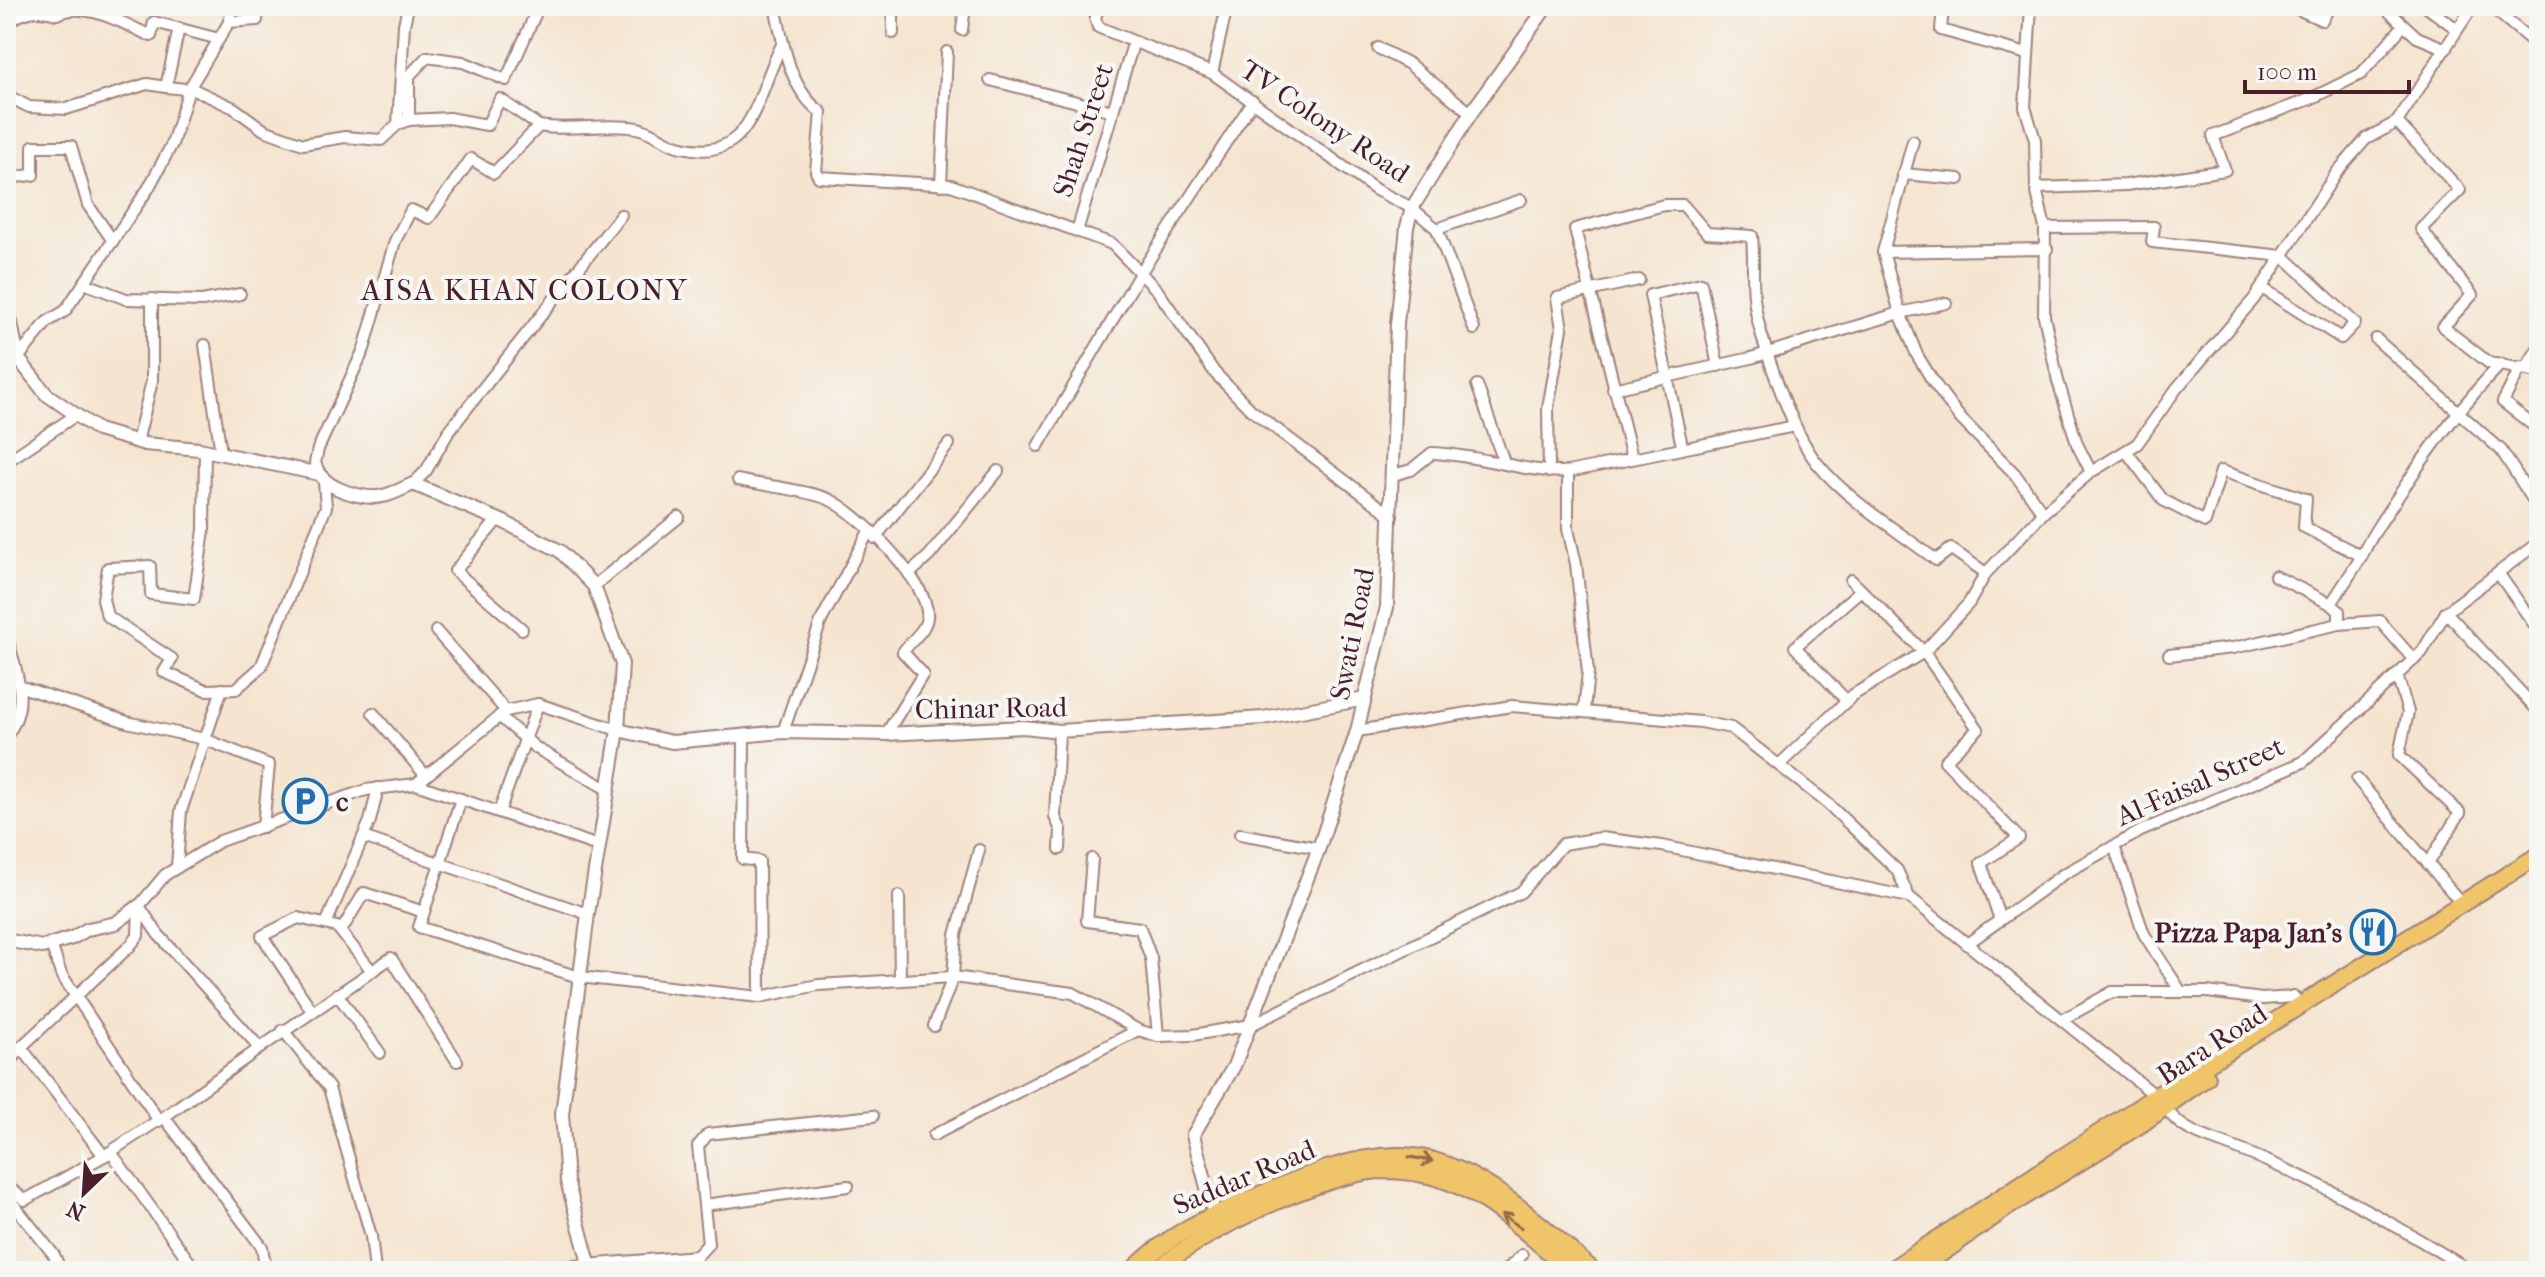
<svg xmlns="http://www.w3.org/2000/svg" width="2545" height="1277" viewBox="0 0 2545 1277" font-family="'IM FELL French Canon',serif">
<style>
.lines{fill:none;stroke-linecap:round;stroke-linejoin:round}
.minor-casing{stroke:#a0827d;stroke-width:14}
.tertiary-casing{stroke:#a0827d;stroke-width:16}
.primary-casing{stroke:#a0827d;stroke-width:20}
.minor{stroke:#fff;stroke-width:10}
.tertiary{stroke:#fff;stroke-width:12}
.primary{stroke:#f0c469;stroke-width:16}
.oneway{stroke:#956947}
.labels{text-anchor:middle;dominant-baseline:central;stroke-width:8;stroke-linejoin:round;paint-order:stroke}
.street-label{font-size:28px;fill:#4a1f2b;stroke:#f6f6f2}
.poi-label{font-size:28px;font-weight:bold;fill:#4a1f2b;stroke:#f6f6f2;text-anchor:start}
.neighbourhood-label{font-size:30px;letter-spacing:2px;fill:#4a1f2b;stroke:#f6f6f2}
</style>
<rect width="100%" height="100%" fill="#f6f6f2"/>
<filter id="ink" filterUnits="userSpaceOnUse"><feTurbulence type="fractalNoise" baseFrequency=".0125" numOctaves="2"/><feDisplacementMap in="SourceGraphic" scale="16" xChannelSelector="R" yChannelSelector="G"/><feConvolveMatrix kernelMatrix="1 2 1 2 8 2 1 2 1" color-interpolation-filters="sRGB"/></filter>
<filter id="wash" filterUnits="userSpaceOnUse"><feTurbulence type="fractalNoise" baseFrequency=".006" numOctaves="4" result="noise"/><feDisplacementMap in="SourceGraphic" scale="32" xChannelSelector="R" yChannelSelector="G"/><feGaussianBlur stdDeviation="1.8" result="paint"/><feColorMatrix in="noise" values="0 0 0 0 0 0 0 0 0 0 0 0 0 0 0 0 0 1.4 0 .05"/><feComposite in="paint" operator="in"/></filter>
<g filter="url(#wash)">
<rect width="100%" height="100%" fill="#f5e4cf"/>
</g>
<g filter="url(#ink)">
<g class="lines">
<!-- minor casing -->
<g class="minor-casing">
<g id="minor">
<path d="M775,6c8,36 14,84 46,106l-5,60 3,5 132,8 161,59 45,46 58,83 36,37 141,106"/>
<polyline points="893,6 893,33"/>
<polyline points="1074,6 1096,11"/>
<polyline points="1099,6 1095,18 1098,27 1212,73 1376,190 1412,208 1437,229 1474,329"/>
<polyline points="1943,6 1941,30 2027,54"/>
<polyline points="2031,6 2025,107 2035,140 2036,188 2045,228 2044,316 2058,381 2077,444 2091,472"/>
<polyline points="2291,6 2322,20 2330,6"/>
<polyline points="2383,6 2417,37 2446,49"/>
<polyline points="2425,6 2457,29"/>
<polyline points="2490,6 2539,47"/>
<polyline points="229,22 233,6"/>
<path d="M6,24c16,-13 31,-16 51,-10 29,-14 67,10 94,22l3,-14 65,17"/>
<polyline points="962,30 965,6"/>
<polyline points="1378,48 1409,64 1471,113"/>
<polyline points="1212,73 1227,6"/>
<polyline points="990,80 1113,111"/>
<polyline points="166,87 179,28"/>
<polyline points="6,95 29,107 66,109 147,84 166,87 195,90 234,108 264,130 303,144 345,137 381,140 398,124 404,25 408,6"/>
<polyline points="409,120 449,118 487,125 500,99 539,126"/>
<polyline points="2397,122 2460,190 2421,229 2472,295 2443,327 2489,363 2539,372"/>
<polyline points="398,124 409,120 409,76 427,57 463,62 506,80 539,6"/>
<polyline points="1913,141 1883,252 1900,313 1917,355 1934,383 1960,418 2015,474 2043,513"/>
<polyline points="1903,174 1959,179"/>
<polyline points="6,178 33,175 33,146 71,146 88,205 113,241"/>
<polyline points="941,185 947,52"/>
<polyline points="2036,188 2126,185 2225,170 2213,136 2310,99 2361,74 2404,25"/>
<polyline points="2045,228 2154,227 2152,242 2283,256 2355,323 2341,338 2262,288"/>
<polyline points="1437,229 1521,200"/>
<polyline points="1077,231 1133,44"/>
<polyline points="1883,252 2047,249"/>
<polyline points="84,283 126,299 202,301 240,294"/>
<polyline points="2376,339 2501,450 2539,509"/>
<polyline points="205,345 221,453"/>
<polyline points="18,358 47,322 65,311 148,189 172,144 189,89 229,22 257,20 259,6"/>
<polyline points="2521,367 2503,402 2539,430"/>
<polyline points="2526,368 2539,347"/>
<polyline points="1477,385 1504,462"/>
<polyline points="1613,389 1751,358 1900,313 1946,303"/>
<polyline points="137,442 152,381 152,299"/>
<polyline points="1038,446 1139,275 1253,101"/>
<polyline points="1682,446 1650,295 1701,283 1718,366"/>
<polyline points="205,450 204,530 194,599 151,594 150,566 108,568 103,599 107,616 172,659 164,672 206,690 236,689 261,667 326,507 324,482"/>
<path d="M2126,451l37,49 42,22 16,-51 85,28 -2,28 58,29c10,-24 25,-42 39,-64 30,-46 61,-88 100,-128"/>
<path d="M1632,458l-57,-229 89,-24h19l24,28 45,3c2,20 0,41 2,61 3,37 39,137 63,166 31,38 80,67 119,97l15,-11 35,24"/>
<polyline points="6,462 76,415"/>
<polyline points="1549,472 1548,408 1562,329 1557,298 1639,280"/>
<polyline points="1568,472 1568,529 1576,564 1588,672 1584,711"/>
<path d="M320,474l-5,-11 3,-14 46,-100 31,-108 16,-31 18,8 42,-59 23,14 45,-47c33,6 65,-4 98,2 16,3 29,16 45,19 73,18 74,-56 101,-104"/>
<path d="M1393,475l18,-5 21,-17c50,2 88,19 136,19l227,-46"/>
<path d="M738,480c26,6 65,9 90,19 29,12 103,85 99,118 -1,14 -17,24 -24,35l20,22 -37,60"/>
<polyline points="413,484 426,471 449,431 621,215"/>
<polyline points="498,519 455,571 522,629"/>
<polyline points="875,538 949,444"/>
<polyline points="2498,573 2539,631"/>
<polyline points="909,574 929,556 998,471"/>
<polyline points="2275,576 2331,604"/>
<polyline points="1851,580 1924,652 1978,729 1945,761 2019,838 1981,863 2000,920"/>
<polyline points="594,586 679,517"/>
<polyline points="2446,612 2539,712"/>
<polyline points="2339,624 2339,611 2331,604 2362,556"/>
<polyline points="436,631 506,711"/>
<path d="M6,635c10,34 25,70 0,101"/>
<polyline points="2169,655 2233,648 2339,624 2380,621 2414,660"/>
<polyline points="2397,675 2408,712 2399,755 2460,813 2428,864"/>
<polyline points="19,686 127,722 204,739 269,765 263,827"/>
<polyline points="1847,701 1795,647 1861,590"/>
<polyline points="373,713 426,776"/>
<polyline points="499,716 536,748 607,789"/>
<polyline points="1059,731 1055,817 1061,830 1060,849"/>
<polyline points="1357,731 1512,706 1701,722 1731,728 1826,802 1897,870 1909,897"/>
<polyline points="783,732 821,621 868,533"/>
<polyline points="744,737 743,859 759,861 760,997"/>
<polyline points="1780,764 1853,695 1924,652 1969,603 1986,573 2043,513 2091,472 2137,444 2177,388 2254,299 2337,172 2366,139 2397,122 2473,6"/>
<polyline points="2357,779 2461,903"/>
<polyline points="416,784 506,711 538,704 618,730"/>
<polyline points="461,799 419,927 579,977 760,997 818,985 953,977 1073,993 1138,1030 1158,1036 1193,1035 1251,1025 1521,892 1563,844 1601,838 1662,846 1909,897 2156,1096"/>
<polyline points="499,812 538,704"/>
<polyline points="1240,834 1319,848"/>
<polyline points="363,837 588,914"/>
<polyline points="2114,846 2144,934 2181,992"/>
<polyline points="1092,859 1087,921 1140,928 1151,958 1158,1036"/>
<polyline points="177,867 181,811 222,689"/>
<polyline points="899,896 900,980"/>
<polyline points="326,924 370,821 378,788"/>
<polyline points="341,931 364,893 424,912"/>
<polyline points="51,944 61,974 159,1121"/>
<polyline points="1967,944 2062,875 2141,831 2303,762 2422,652 2446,612 2539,542"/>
<polyline points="337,994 380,1053"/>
<polyline points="312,1011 262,936 298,918 337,927 372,971"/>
<polyline points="2062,1020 2112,992 2207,992 2262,999 2294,997 2301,1006"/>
<polyline points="934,1026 953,977 956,935 979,850"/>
<polyline points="283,1030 329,1088 371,1236 375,1271"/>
<polyline points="21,1047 104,1156"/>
<polyline points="260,1048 164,1117 262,1247 266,1271"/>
<polyline points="457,1061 391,958 260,1048 158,934 139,906 165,875 220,841 366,790 416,784 598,846"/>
<polyline points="6,1069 21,1047 130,946 138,936 139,906"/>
<path d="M2165,1104c10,26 42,33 65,42 86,33 163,77 241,125"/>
<polyline points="934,1135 1138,1030"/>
<polyline points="111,1152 191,1264 191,1271"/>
<polyline points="6,1194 12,1190 25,1200 104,1156 162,1118"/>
<polyline points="6,1195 54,1255 61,1271"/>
<polyline points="704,1205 848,1186"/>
<polyline points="511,1271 697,1256 708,1244 698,1146 708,1134 873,1116"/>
<polyline points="1506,1271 1522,1255"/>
</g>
</g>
<!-- tertiary casing -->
<g class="tertiary-casing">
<g id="tertiary">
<path d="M6,298l12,60 28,36 52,36 47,14 54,5 121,25c9,16 45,26 63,22 10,-2 21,-8 30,-12l91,38 56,29 34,35 28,78 -4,66 -30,184 -26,200 5,67 24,90"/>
<polyline points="6,373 18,358"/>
<polyline points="618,730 672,742 783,732 886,734 1024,727 1059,731 1263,718 1365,699"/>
<polyline points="6,940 42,947 72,938 88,929 116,923 139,906"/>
<polyline points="1216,1221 1193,1135 1234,1066 1319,848 1357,731 1387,607 1397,324 1407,227 1412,208 1471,113 1547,6"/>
</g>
</g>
<!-- primary casing -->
<g class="primary-casing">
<g id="primary">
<path d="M1132,1271c40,-40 79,-55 130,-77 43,-18 88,-37 135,-38 72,-2 145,70 196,115"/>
<path d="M1157,1271c41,-39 168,-99 225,-101 19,0 43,3 60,9 46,15 93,61 129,92"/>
<polyline points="1889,1271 2156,1096 2539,855"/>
<polyline points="1916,1271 2006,1208 2141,1124 2207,1077"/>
</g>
</g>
<!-- minor -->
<use href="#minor" class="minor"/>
<!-- tertiary -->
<use href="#tertiary" class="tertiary"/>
<!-- primary -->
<use href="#primary" class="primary"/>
</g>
<!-- one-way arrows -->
<defs><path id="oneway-shaft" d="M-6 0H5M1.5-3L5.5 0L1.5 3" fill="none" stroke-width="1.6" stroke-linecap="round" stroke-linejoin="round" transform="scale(2)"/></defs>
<g class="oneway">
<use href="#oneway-shaft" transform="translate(1421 1159) rotate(10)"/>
<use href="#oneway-shaft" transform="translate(1511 1221) rotate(-146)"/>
</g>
</g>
<!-- icons -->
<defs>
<g id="parking-ring" transform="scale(2.3)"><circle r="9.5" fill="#f6f6f2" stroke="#1f6fb2" stroke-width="1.5"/><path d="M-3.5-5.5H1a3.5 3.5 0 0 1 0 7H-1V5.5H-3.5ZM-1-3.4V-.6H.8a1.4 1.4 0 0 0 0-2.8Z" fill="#1f6fb2"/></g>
<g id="restaurant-ring" transform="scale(2.3)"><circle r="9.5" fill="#f6f6f2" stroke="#1f6fb2" stroke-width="1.5"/><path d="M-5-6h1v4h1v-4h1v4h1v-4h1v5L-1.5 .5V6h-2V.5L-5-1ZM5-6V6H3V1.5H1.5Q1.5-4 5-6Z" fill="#1f6fb2"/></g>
</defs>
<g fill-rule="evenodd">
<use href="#parking-ring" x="305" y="801"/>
<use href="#restaurant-ring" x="2373" y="932"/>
</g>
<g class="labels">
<!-- street labels -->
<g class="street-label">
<text transform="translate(1325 121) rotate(34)">TV Colony Road</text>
<text transform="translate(1083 130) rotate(-72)">Shah Street</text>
<text transform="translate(1352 634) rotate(-79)">Swati Road</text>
<text transform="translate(991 708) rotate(-1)">Chinar Road</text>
<text transform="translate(2200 781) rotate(-24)">Al-Faisal Street</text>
<text transform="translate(2212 1044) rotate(-33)">Bara Road</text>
<text transform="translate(1244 1177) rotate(-23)">Saddar Road</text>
</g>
<!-- poi labels -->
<g class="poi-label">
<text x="336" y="801">c</text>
<text x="2342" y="932" text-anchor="end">Pizza Papa Jan's</text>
</g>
<!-- neighbourhood labels -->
<g class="neighbourhood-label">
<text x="525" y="290">AISA KHAN COLONY</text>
</g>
</g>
<!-- margin -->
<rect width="2545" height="1277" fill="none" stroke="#f6f6f2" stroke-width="32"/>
<!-- north arrow -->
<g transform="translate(84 1193) rotate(205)" stroke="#f6f6f2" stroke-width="6" paint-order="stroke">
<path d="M0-6L14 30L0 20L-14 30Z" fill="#4a1f2b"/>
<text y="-12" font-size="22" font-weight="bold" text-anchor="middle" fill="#4a1f2b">N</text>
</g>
<!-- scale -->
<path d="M2245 80v12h164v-12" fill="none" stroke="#4a1f2b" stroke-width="4"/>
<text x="2257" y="80" font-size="24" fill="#4a1f2b" stroke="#f6f6f2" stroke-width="6" paint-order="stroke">100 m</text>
</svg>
